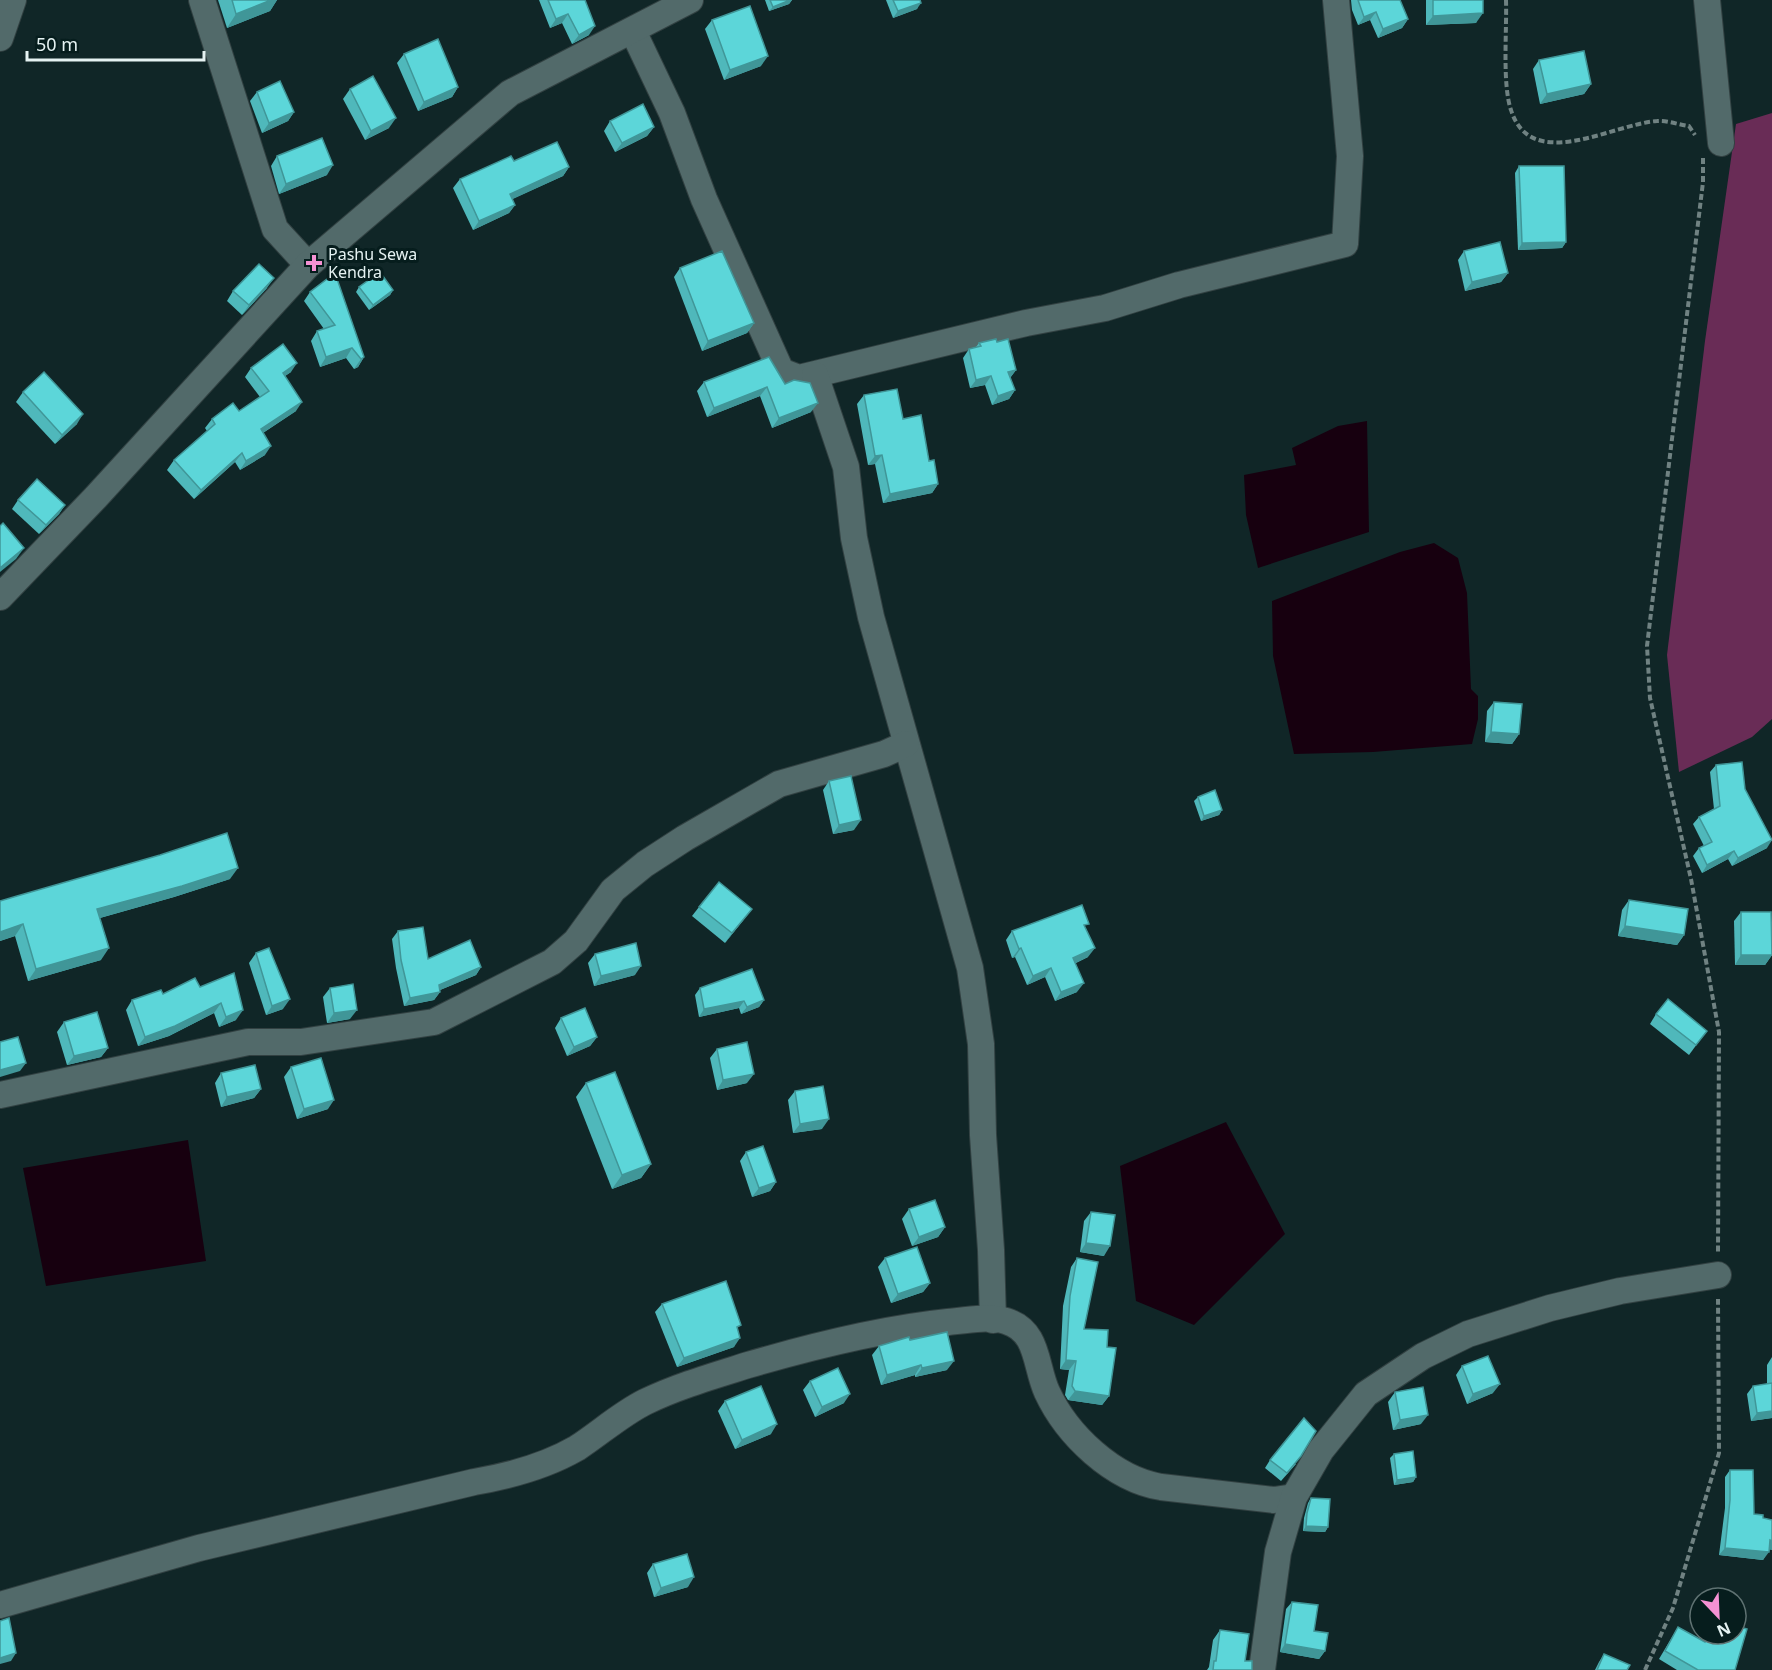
<svg xmlns="http://www.w3.org/2000/svg" width="1772" height="1670" viewBox="0 0 1772 1670" font-family="'Noto Sans',sans-serif">
	<style>
		.green { fill: #692c56 }
		.water { fill: #17000f }
		.lines { fill: none; stroke-linecap: round; stroke-linejoin: round }
		.street-casing { stroke: #324142; stroke-width: 28 }
		.path { stroke: #708282; stroke-width: 4; stroke-dasharray: 6 3; stroke-linecap: butt }
		.street { stroke: #526a6a; stroke-width: 26 }
		.wall { fill: #4fb8bb }
		.shaded-wall { fill: #409698 }
		.building { fill: #5cd6d9; stroke: #409698; stroke-width: 1.5 }
		.poi-dot { fill: #f591d3; stroke: #061d1d; stroke-width: 2 }
		.labels { text-anchor: middle; stroke-width: 6; stroke-linejoin: round; paint-order: stroke }
		.poi-label { font-size: 16px; fill: #e5f2f2; stroke: #061d1d; text-anchor: start }
	</style>
	<rect width="100%" height="100%" fill="#102627"/>
	<polygon class="green" points="1772,113 1772,719 1752,737 1679,772 1667,655 1705,341 1736,124"/>
	<g class="water">
		<polygon points="1367,421 1369,532 1258,568 1246,515 1244,475 1296,465 1292,448 1338,426"/>
		<polygon points="1434,543 1458,558 1467,593 1471,689 1478,696 1478,719 1472,744 1373,752 1294,754 1273,656 1272,601 1400,552"/>
		<polygon points="1226,1122 1285,1234 1194,1325 1136,1301 1120,1166"/>
		<polygon points="188,1140 206,1261 46,1286 23,1168"/>
	</g>
	<g class="lines">
		<g class="street-casing">
			<g id="street">
				<polyline points="202,0 275,229 308,265"/>
				<polyline points="1707,0 1721,143"/>
				<polyline points="633,31 672,113 704,199 781,371 799,378 1026,323 1105,308 1179,285 1345,244 1350,156 1336,0"/>
				<polyline points="0,38 13,0"/>
				<polyline points="815,375 846,467 854,538 871,617 970,968 981,1044 983,1135 991,1250 993,1320"/>
				<polyline points="0,597 96,497 308,265 510,93 690,0"/>
				<polyline points="0,1095 248,1042 301,1042 434,1022 552,962 576,941 613,890 645,864 685,838 779,784 884,754 906,744"/>
				<path d="M 0,1605 L 199,1548 L 474,1482 C 509,1476 546,1466 577,1448 C 600,1433 621,1414 645,1402 C 678,1386 713,1376 748,1365 C 813,1346 880,1329 948,1322 C 966,1320 989,1316 1006,1321 C 1039,1331 1035,1366 1047,1392 C 1067,1435 1113,1479 1161,1487 L 1274,1500 L 1294,1497"/>
				<polyline points="1262,1670 1278,1552 1294,1497 1321,1450 1366,1394 1423,1356 1468,1334 1550,1308 1620,1291 1718,1275"/>
			</g>
		</g>
		<g class="path">
			<path d="M 1506,0 C 1507,29 1502,84 1511,110 C 1531,174 1613,124 1657,121 C 1667,120 1679,125 1689,126 L 1695,135"/>
			<polyline points="1703,158 1703,182 1647,646 1650,698 1691,879 1719,1032 1718,1253"/>
			<polyline points="1645,1670 1673,1608 1719,1453 1718,1299"/>
		</g>
		<use href="#street" class="street"/>
	</g>
	<g class="wall">
		<polygon points="218,0 277,0 270,11 227,28"/>
		<polygon points="539,0 585,0 589,35 572,44 562,23 550,28"/>
		<polygon points="765,0 792,0 789,4 769,11"/>
		<polygon points="886,0 920,0 917,9 893,18"/>
		<polygon points="1351,0 1400,0 1408,19 1402,28 1378,38 1370,20 1358,25 1352,10"/>
		<polygon points="1426,0 1483,0 1476,23 1426,25"/>
		<polygon points="712,20 761,66 724,80 705,29"/>
		<polygon points="404,54 458,87 452,97 418,111 397,63"/>
		<polygon points="1539,60 1591,84 1584,94 1540,104 1533,69"/>
		<polygon points="350,89 389,128 365,140 343,99"/>
		<polygon points="257,92 294,112 288,121 262,133 250,101"/>
		<polygon points="610,121 654,127 647,136 615,152 604,131"/>
		<polygon points="277,156 327,175 279,194 271,166"/>
		<polygon points="514,161 569,167 563,176 512,199 515,205 509,213 473,230 453,188 460,179"/>
		<polygon points="1519,166 1566,242 1562,248 1518,250 1515,173"/>
		<polygon points="1464,251 1508,273 1501,282 1465,291 1458,260"/>
		<polygon points="680,268 754,323 747,333 702,351 674,277"/>
		<polygon points="359,287 393,290 390,295 369,310 356,292"/>
		<polygon points="267,288 242,315 227,301 233,291"/>
		<polygon points="310,292 364,357 358,367 354,369 346,358 320,367 311,341 317,331 324,329 304,301"/>
		<polygon points="997,342 1016,370 1010,378 1015,390 1009,399 992,405 985,385 970,388 963,358 969,349 976,347 979,343"/>
		<polygon points="251,368 291,372 285,376 296,411 263,433 265,455 240,470 235,462 194,499 167,470 174,460 207,431 205,428 212,419 239,411 260,397 245,377"/>
		<polygon points="704,382 785,384 811,412 772,428 760,396 707,417 697,391"/>
		<polygon points="23,392 77,424 55,444 16,402"/>
		<polygon points="864,395 903,419 929,461 938,484 932,493 883,503 875,464 868,465 857,404"/>
		<polygon points="18,500 65,505 59,514 39,534 12,509"/>
		<polygon points="1494,702 1519,734 1512,744 1485,742 1487,711"/>
		<polygon points="1716,765 1745,789 1767,848 1732,866 1728,859 1702,873 1693,856 1699,848 1704,846 1693,824 1699,817 1714,809 1710,772"/>
		<polygon points="829,781 854,830 833,834 823,790"/>
		<polygon points="1198,797 1222,810 1219,815 1201,821 1194,801"/>
		<polygon points="230,879 174,897 100,918 101,960 28,981 15,936 0,941 0,901"/>
		<polygon points="1629,900 1684,935 1677,945 1618,936 1622,910"/>
		<polygon points="699,907 745,918 725,943 692,916"/>
		<polygon points="1741,912 1772,955 1765,965 1735,965 1734,921"/>
		<polygon points="1086,928 1088,957 1076,963 1077,992 1055,1001 1045,977 1027,985 1015,957 1012,958 1006,940 1012,931"/>
		<polygon points="398,931 428,959 481,967 476,975 440,990 440,992 434,1000 404,1006 396,968 392,939"/>
		<polygon points="256,953 283,1009 266,1015 249,963"/>
		<polygon points="595,954 635,975 594,986 588,963"/>
		<polygon points="234,973 236,1020 219,1027 214,1013 169,1036 138,1046 126,1010 132,1000 200,987"/>
		<polygon points="330,988 350,1019 327,1023 323,997"/>
		<polygon points="700,988 764,1000 759,1007 741,1014 739,1008 699,1017 695,995"/>
		<polygon points="1656,1014 1700,1040 1689,1055 1650,1024"/>
		<polygon points="561,1018 597,1037 590,1046 567,1056 555,1028"/>
		<polygon points="64,1022 108,1048 101,1057 67,1065 57,1032"/>
		<polygon points="717,1049 747,1083 717,1090 710,1058"/>
		<polygon points="291,1067 328,1109 297,1119 284,1077"/>
		<polygon points="221,1073 261,1089 254,1098 221,1107 215,1083"/>
		<polygon points="586,1083 651,1164 641,1178 612,1189 576,1097"/>
		<polygon points="795,1091 822,1129 793,1133 788,1100"/>
		<polygon points="746,1152 776,1182 770,1191 752,1197 740,1161"/>
		<polygon points="909,1209 945,1227 938,1237 912,1246 902,1219"/>
		<polygon points="1091,1212 1104,1256 1080,1252 1084,1221"/>
		<polygon points="885,1258 930,1283 923,1292 891,1303 878,1267"/>
		<polygon points="1077,1258 1084,1329 1107,1347 1109,1396 1102,1405 1068,1400 1065,1395 1069,1370 1060,1369 1063,1306 1071,1267"/>
		<polygon points="662,1304 738,1331 734,1347 677,1367 655,1312"/>
		<polygon points="910,1340 947,1370 915,1377 915,1375 881,1385 872,1355 879,1346"/>
		<polygon points="1772,1357 1772,1418 1751,1421 1747,1394 1753,1386 1767,1384 1767,1365"/>
		<polygon points="1462,1366 1493,1393 1467,1404 1456,1375"/>
		<polygon points="810,1381 844,1403 815,1417 803,1390"/>
		<polygon points="1395,1392 1421,1424 1393,1430 1388,1402"/>
		<polygon points="725,1401 771,1434 735,1449 718,1411"/>
		<polygon points="1394,1454 1416,1477 1413,1482 1394,1485 1390,1458"/>
		<polygon points="1270,1460 1296,1464 1281,1481 1265,1468"/>
		<polygon points="1730,1470 1754,1514 1763,1518 1772,1520 1772,1550 1769,1549 1763,1560 1719,1555 1725,1508 1725,1477"/>
		<polygon points="1311,1498 1328,1527 1325,1532 1303,1531 1304,1518 1308,1503"/>
		<polygon points="653,1564 688,1587 654,1597 647,1573"/>
		<polygon points="1292,1602 1314,1631 1325,1651 1319,1659 1280,1652 1286,1609"/>
		<polygon points="1678,1627 1702,1640 1703,1634 1736,1634 1735,1670 1677,1670 1659,1659"/>
		<polygon points="1220,1630 1245,1661 1252,1670 1207,1670 1209,1667 1213,1640"/>
		<polygon points="1604,1654 1627,1670 1595,1670 1599,1662"/>
	</g>
	<g class="shaded-wall">
		<polygon points="271,0 277,0 270,11 227,28 236,14"/>
		<polygon points="790,0 792,0 789,4 769,11 773,7"/>
		<polygon points="921,3 917,9 893,18 898,11"/>
		<polygon points="1376,12 1370,20 1358,25 1364,17"/>
		<polygon points="1483,13 1476,23 1426,25 1433,16"/>
		<polygon points="568,14 562,23 550,28 556,19"/>
		<polygon points="1408,19 1402,28 1378,38 1383,29"/>
		<polygon points="595,26 589,35 572,44 579,35"/>
		<polygon points="768,56 761,66 724,80 730,70"/>
		<polygon points="1591,84 1584,94 1540,104 1547,94"/>
		<polygon points="458,87 452,97 418,111 424,102"/>
		<polygon points="294,112 288,121 262,133 269,123"/>
		<polygon points="396,118 389,128 365,140 371,131"/>
		<polygon points="654,127 647,136 615,152 622,143"/>
		<polygon points="333,165 327,175 279,194 286,184"/>
		<polygon points="569,167 563,176 504,203 510,194"/>
		<polygon points="515,205 509,213 473,230 479,221"/>
		<polygon points="1566,242 1562,248 1518,250 1522,243"/>
		<polygon points="1508,273 1501,282 1465,291 1472,282"/>
		<polygon points="274,278 267,288 242,315 249,305"/>
		<polygon points="393,290 390,295 369,310 373,305"/>
		<polygon points="754,323 747,333 702,351 708,341"/>
		<polygon points="352,348 346,358 320,367 326,357"/>
		<polygon points="364,357 358,367 354,369 361,359"/>
		<polygon points="297,363 291,372 276,382 283,373"/>
		<polygon points="1016,370 1010,378 1008,372"/>
		<polygon points="991,376 985,385 970,388 976,380"/>
		<polygon points="767,387 760,396 707,417 714,408"/>
		<polygon points="1015,390 1009,399 992,405 998,396"/>
		<polygon points="302,402 296,411 255,438 261,429"/>
		<polygon points="818,403 811,412 772,428 779,418"/>
		<polygon points="83,414 77,424 55,444 62,435"/>
		<polygon points="271,446 265,455 240,470 246,461"/>
		<polygon points="242,453 235,462 194,499 201,490"/>
		<polygon points="882,455 875,464 868,465 875,456"/>
		<polygon points="938,484 932,493 883,503 890,494"/>
		<polygon points="65,505 59,514 39,534 46,525"/>
		<polygon points="24,548 16,559 0,572 0,568"/>
		<polygon points="1491,732 1519,734 1512,744 1485,742"/>
		<polygon points="1222,810 1219,815 1201,821 1204,816"/>
		<polygon points="861,820 854,830 833,834 839,825"/>
		<polygon points="1772,840 1767,848 1732,866 1738,858"/>
		<polygon points="1734,851 1728,859 1702,873 1707,865"/>
		<polygon points="238,868 230,879 174,897 89,921 97,909"/>
		<polygon points="752,909 745,918 725,943 732,933"/>
		<polygon points="23,924 15,936 0,941 0,932"/>
		<polygon points="1625,926 1684,935 1677,945 1618,936"/>
		<polygon points="109,948 101,960 28,981 36,969"/>
		<polygon points="1021,948 1015,957 1012,958 1019,949"/>
		<polygon points="1095,948 1088,957 1067,967 1073,958"/>
		<polygon points="1741,955 1772,955 1765,965 1735,965"/>
		<polygon points="641,966 635,975 594,986 601,976"/>
		<polygon points="481,967 476,975 433,993 439,985"/>
		<polygon points="1051,968 1045,977 1027,985 1033,976"/>
		<polygon points="1084,983 1077,992 1055,1001 1061,992"/>
		<polygon points="440,992 434,1000 404,1006 410,998"/>
		<polygon points="290,999 283,1009 266,1015 272,1006"/>
		<polygon points="764,1000 759,1007 741,1014 747,1007"/>
		<polygon points="744,1001 739,1008 699,1017 704,1009"/>
		<polygon points="221,1003 214,1013 169,1036 138,1046 145,1037"/>
		<polygon points="243,1010 236,1020 219,1027 226,1017"/>
		<polygon points="357,1010 350,1019 327,1023 334,1013"/>
		<polygon points="597,1037 590,1046 567,1056 574,1047"/>
		<polygon points="108,1048 101,1057 67,1065 74,1056"/>
		<polygon points="26,1063 20,1071 0,1077 0,1070"/>
		<polygon points="754,1074 747,1083 717,1090 723,1080"/>
		<polygon points="261,1089 254,1098 221,1107 227,1097"/>
		<polygon points="334,1100 328,1109 297,1119 304,1109"/>
		<polygon points="829,1119 822,1129 793,1133 800,1124"/>
		<polygon points="651,1164 641,1178 612,1189 622,1175"/>
		<polygon points="776,1182 770,1191 752,1197 759,1188"/>
		<polygon points="945,1227 938,1237 912,1246 919,1237"/>
		<polygon points="1086,1243 1110,1246 1104,1256 1080,1252"/>
		<polygon points="930,1283 923,1292 891,1303 898,1294"/>
		<polygon points="740,1338 734,1347 677,1367 684,1358"/>
		<polygon points="1066,1360 1076,1361 1069,1370 1060,1369"/>
		<polygon points="954,1361 947,1370 915,1377 922,1368"/>
		<polygon points="921,1365 915,1375 881,1385 887,1375"/>
		<polygon points="1500,1384 1493,1393 1467,1404 1473,1394"/>
		<polygon points="1075,1391 1109,1396 1102,1405 1068,1400"/>
		<polygon points="850,1394 844,1403 815,1417 822,1407"/>
		<polygon points="1772,1411 1772,1418 1751,1421 1757,1413"/>
		<polygon points="1428,1415 1421,1424 1393,1430 1400,1420"/>
		<polygon points="777,1424 771,1434 735,1449 742,1440"/>
		<polygon points="1416,1477 1413,1482 1394,1485 1397,1480"/>
		<polygon points="1306,1526 1328,1527 1325,1532 1303,1531"/>
		<polygon points="1770,1540 1772,1541 1772,1550 1765,1548"/>
		<polygon points="1725,1548 1769,1552 1763,1560 1719,1555"/>
		<polygon points="694,1577 688,1587 654,1597 661,1588"/>
		<polygon points="1285,1644 1325,1651 1319,1659 1280,1652"/>
		<polygon points="16,1653 11,1661 0,1664 0,1658"/>
	</g>
	<g class="building">
		<polygon points="232,0 271,0 236,14"/>
		<polygon points="548,0 585,0 595,26 579,35 568,14 556,19"/>
		<polygon points="770,0 790,0 773,7"/>
		<polygon points="893,0 920,0 921,3 898,11"/>
		<polygon points="1358,0 1400,0 1408,19 1383,29 1376,12 1364,17"/>
		<polygon points="1433,0 1483,0 1483,13 1433,16"/>
		<polygon points="750,6 768,56 730,70 712,20"/>
		<polygon points="438,39 458,87 424,102 404,54"/>
		<polygon points="1584,51 1591,84 1547,94 1539,60"/>
		<polygon points="373,76 396,118 371,131 350,89"/>
		<polygon points="280,81 294,112 269,123 257,92"/>
		<polygon points="643,104 654,127 622,143 610,121"/>
		<polygon points="322,138 333,165 286,184 277,156"/>
		<polygon points="557,142 569,167 510,194 515,205 479,221 460,179 511,156 514,161"/>
		<polygon points="1519,166 1564,166 1566,242 1522,243"/>
		<polygon points="1500,242 1508,273 1472,282 1464,251"/>
		<polygon points="722,251 754,323 708,341 680,268"/>
		<polygon points="259,264 274,278 249,305 233,291"/>
		<polygon points="380,272 393,290 373,305 359,287"/>
		<polygon points="335,273 364,357 361,359 352,348 326,357 317,331 335,325 310,292"/>
		<polygon points="996,339 997,342 1008,339 1016,370 1008,372 1015,390 998,396 991,376 976,380 969,349 981,346 979,343"/>
		<polygon points="283,344 297,363 283,373 302,402 261,429 271,446 246,461 242,453 201,490 174,460 215,424 212,419 233,403 239,411 269,391 251,368"/>
		<polygon points="769,357 785,384 794,380 810,383 818,403 779,418 767,387 714,408 704,382"/>
		<polygon points="44,372 83,414 62,435 23,392"/>
		<polygon points="897,389 903,419 921,415 929,461 934,460 938,484 890,494 882,455 875,456 864,395"/>
		<polygon points="37,479 65,505 46,525 18,500"/>
		<polygon points="3,523 24,548 0,568 0,526"/>
		<polygon points="1494,702 1522,704 1519,734 1491,732"/>
		<polygon points="1742,762 1745,789 1772,840 1738,858 1734,851 1707,865 1699,848 1712,842 1699,817 1720,806 1716,765"/>
		<polygon points="851,776 861,820 839,825 829,781"/>
		<polygon points="1215,790 1222,810 1204,816 1198,797"/>
		<polygon points="227,833 238,868 182,886 97,909 109,948 36,969 23,924 0,932 0,901 17,896 160,855"/>
		<polygon points="719,882 752,909 732,933 699,907"/>
		<polygon points="1629,900 1688,909 1684,935 1625,926"/>
		<polygon points="1082,905 1089,924 1084,925 1095,948 1073,958 1084,983 1061,992 1051,968 1033,976 1021,948 1019,949 1012,931"/>
		<polygon points="1741,912 1771,912 1772,955 1741,955"/>
		<polygon points="423,927 428,959 470,940 481,967 439,985 440,992 410,998 401,960 398,931"/>
		<polygon points="636,943 641,966 601,976 595,954"/>
		<polygon points="269,948 290,999 272,1006 256,953"/>
		<polygon points="752,969 764,1000 747,1007 744,1001 704,1009 700,988"/>
		<polygon points="234,973 243,1010 226,1017 221,1003 175,1026 145,1037 132,1000 161,990 163,994 195,978 200,987"/>
		<polygon points="353,984 357,1010 334,1013 330,988"/>
		<polygon points="1668,999 1707,1031 1696,1045 1656,1014"/>
		<polygon points="585,1008 597,1037 574,1047 561,1018"/>
		<polygon points="97,1012 108,1048 74,1056 64,1022"/>
		<polygon points="18,1037 26,1063 0,1070 0,1042"/>
		<polygon points="747,1042 754,1074 723,1080 717,1049"/>
		<polygon points="321,1058 334,1100 304,1109 291,1067"/>
		<polygon points="255,1065 261,1089 227,1097 221,1073"/>
		<polygon points="615,1072 651,1164 622,1175 586,1083"/>
		<polygon points="823,1086 829,1119 800,1124 795,1091"/>
		<polygon points="763,1146 776,1182 759,1188 746,1152"/>
		<polygon points="935,1200 945,1227 919,1237 909,1209"/>
		<polygon points="1091,1212 1115,1215 1110,1246 1086,1243"/>
		<polygon points="917,1247 930,1283 898,1294 885,1258"/>
		<polygon points="1077,1258 1098,1262 1084,1329 1108,1330 1107,1347 1116,1348 1109,1396 1075,1391 1072,1386 1076,1361 1066,1360 1070,1296"/>
		<polygon points="726,1281 741,1325 737,1327 740,1338 684,1358 662,1304"/>
		<polygon points="947,1332 954,1361 922,1368 921,1365 887,1375 879,1346 909,1337 910,1340"/>
		<polygon points="1488,1356 1500,1384 1473,1394 1462,1366"/>
		<polygon points="838,1368 850,1394 822,1407 810,1381"/>
		<polygon points="1772,1383 1772,1411 1757,1413 1753,1386"/>
		<polygon points="761,1386 777,1424 742,1440 725,1401"/>
		<polygon points="1423,1387 1428,1415 1400,1420 1395,1392"/>
		<polygon points="1304,1418 1316,1431 1301,1456 1287,1473 1270,1460"/>
		<polygon points="1413,1451 1416,1477 1397,1480 1394,1454"/>
		<polygon points="1730,1470 1753,1470 1754,1514 1763,1515 1763,1518 1772,1520 1772,1541 1770,1540 1769,1552 1725,1548 1730,1500"/>
		<polygon points="1311,1498 1330,1499 1328,1527 1306,1526 1307,1513"/>
		<polygon points="687,1554 694,1577 661,1588 653,1564"/>
		<polygon points="1292,1602 1318,1605 1314,1631 1328,1633 1325,1651 1285,1644"/>
		<polygon points="9,1618 16,1653 0,1658 0,1621"/>
		<polygon points="1736,1626 1747,1629 1735,1670 1698,1670 1665,1651 1678,1627 1705,1642 1707,1634 1736,1634"/>
		<polygon points="1220,1630 1249,1634 1245,1661 1252,1661 1252,1670 1213,1670 1214,1661 1216,1661"/>
		<polygon points="1604,1654 1630,1665 1627,1670 1597,1670"/>
	</g>
	<path class="poi-dot" d="M311 254h6v6h6v6h-6v6h-6v-6h-6v-6h6z"/>
	<g class="labels">
		<g class="poi-label">
			<text x="328" y="260">Pashu Sewa<tspan x="328" dy="18">Kendra</tspan></text>
		</g>
	</g>
	<g transform="translate(1718 1616) rotate(157)"><circle r="28" fill="#061d1d" stroke="#5f7272" stroke-width="1.5"/>
	<path d="M0-4.5L10 22L0 15L-10 22Z" fill="#f591d3"/>
	<text y="-9" font-size="16" font-weight="bold" text-anchor="middle" fill="#e5f2f2">N</text>
	</g>
	<path d="M27 51v9h177v-9" fill="none" stroke="#e5f2f2" stroke-width="3"/>
	<text x="36" y="51" font-size="18" fill="#e5f2f2" stroke="#061d1d" stroke-width="4.5" paint-order="stroke">50 m</text>
</svg>
